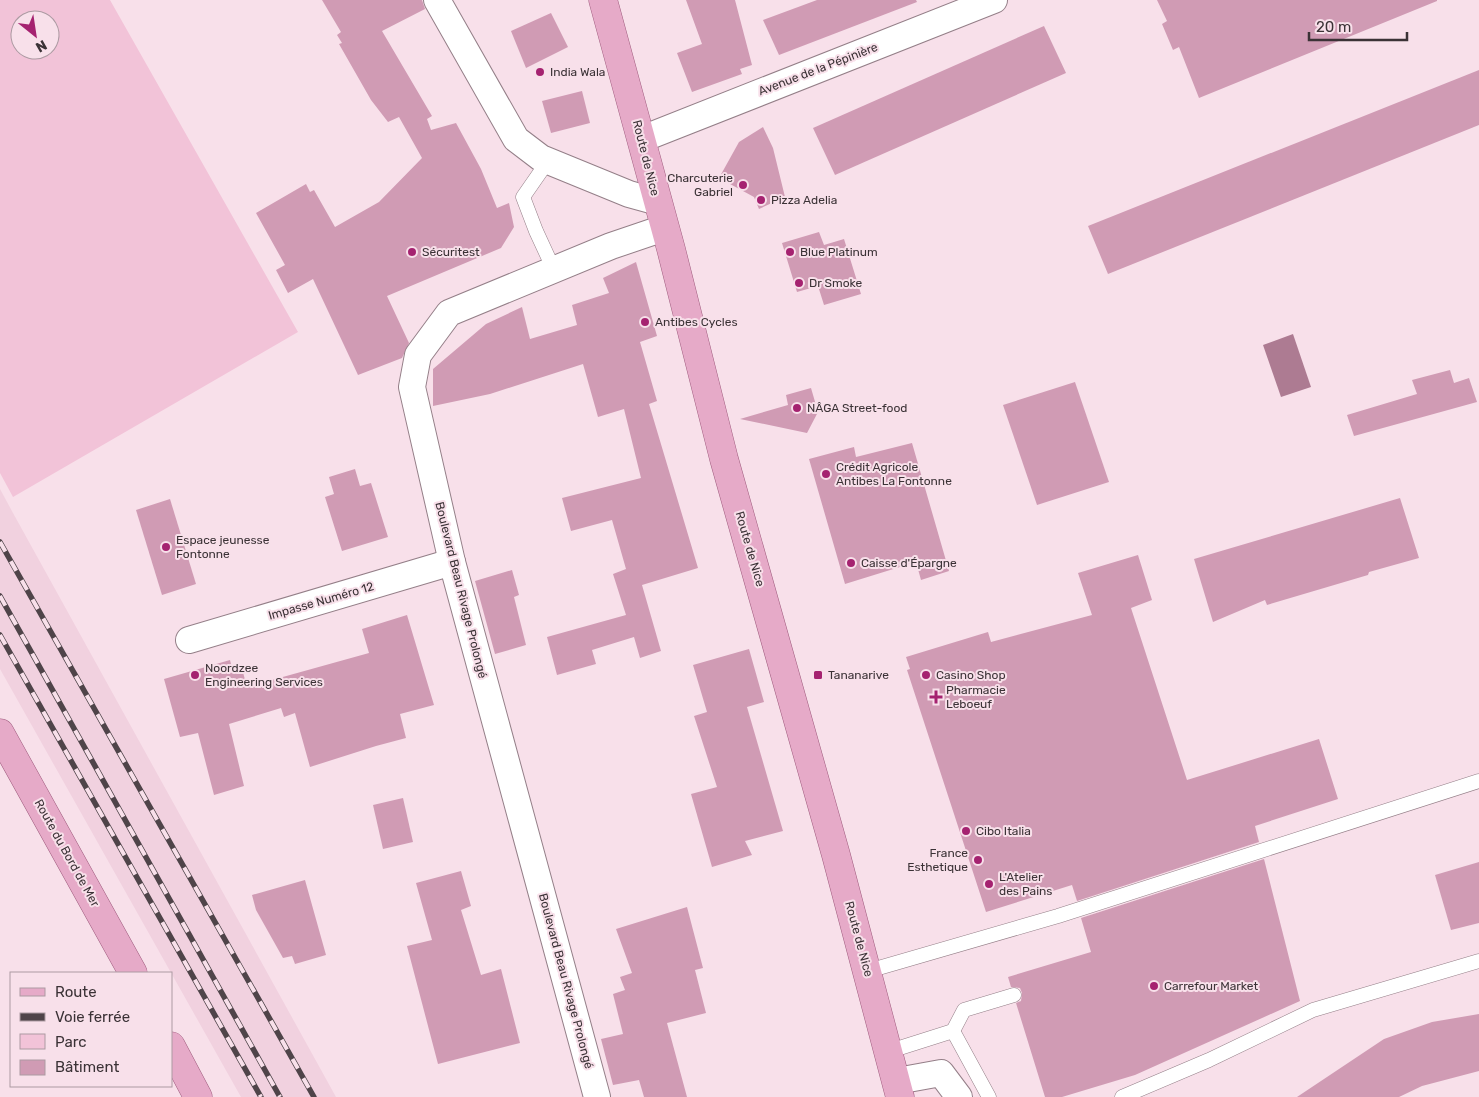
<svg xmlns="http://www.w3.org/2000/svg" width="1479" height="1097" viewBox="0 0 1479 1097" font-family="Rubik,sans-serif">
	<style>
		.built { fill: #f1d1df }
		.green { fill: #f2c3d8; fill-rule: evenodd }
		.water { fill: #ad7b92 }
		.building { fill: #d09bb4 }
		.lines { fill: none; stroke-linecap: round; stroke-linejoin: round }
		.lane-casing { stroke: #947f88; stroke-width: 15 }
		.street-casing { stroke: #947f88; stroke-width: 28 }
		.primary-casing { stroke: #9f5c7e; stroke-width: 29 }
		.lane { stroke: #fff; stroke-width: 14 }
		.street { stroke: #fff; stroke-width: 26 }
		.primary { stroke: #e6aac8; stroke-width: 28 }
		.rail-casing { stroke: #4f4449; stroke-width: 5.5 }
		.rail { stroke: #f8e0ea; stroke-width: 4; stroke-dasharray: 11; stroke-linecap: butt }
		.poi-dot { fill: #a52270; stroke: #f8e0ea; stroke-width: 2 }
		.labels { text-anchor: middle; stroke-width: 4; stroke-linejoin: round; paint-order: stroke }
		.street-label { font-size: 12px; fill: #3b3236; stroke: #f8e0ea }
		.poi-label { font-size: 12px; fill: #3b3236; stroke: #f8e0ea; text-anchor: start }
	</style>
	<rect width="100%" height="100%" fill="#f8e0ea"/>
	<polygon class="built" points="0,489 13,513 336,1097 241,1097 0,669"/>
	<path class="green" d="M 0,0 L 110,0 L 298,332 L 13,497 L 0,473 ZM 20,20 L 50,20 L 50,50 L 20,50 Z"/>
	<polygon class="water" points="1293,334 1311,387 1281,397 1263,345"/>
	<g class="building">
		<polygon points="322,0 422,0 425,9 382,31 432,116 427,119 431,130 456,123 481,169 497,208 509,203 514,227 501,248 387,296 409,343 402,358 358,375 313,279 288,293 276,270 285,265 256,213 306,184 310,192 314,190 335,227 379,202 422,158 399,117 388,122 371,100 339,44 342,43 337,35 341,32"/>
		<polygon points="686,0 735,0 752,65 740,69 742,74 692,92 677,53 702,44"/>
		<polygon points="817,0 916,0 917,2 779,55 763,20"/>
		<polygon points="1157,0 1437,0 1437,1 1199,98 1179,47 1173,50 1162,24 1167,21"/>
		<polygon points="551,13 568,47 526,68 511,31"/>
		<polygon points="1044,26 1066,73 835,175 813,128"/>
		<polygon points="1479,70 1479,125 1108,274 1088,226"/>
		<polygon points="582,91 590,123 551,133 542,101"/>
		<polygon points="763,127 773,148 785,197 759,209 754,197 719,178 739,142"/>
		<polygon points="819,232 824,245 844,239 861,294 824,305 818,286 797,292 782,243"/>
		<polygon points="636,262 657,336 640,342 657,401 649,404 698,568 642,585 661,651 640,658 634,637 592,650 596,664 557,675 547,637 626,615 613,574 626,569 612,520 571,531 562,498 641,478 624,409 598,417 583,364 490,394 433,406 433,369 486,324 522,307 530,339 577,325 572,305 609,293 603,278"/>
		<polygon points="1450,370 1454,383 1469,378 1477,402 1354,436 1347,415 1417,394 1412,380"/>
		<polygon points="1075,382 1109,482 1037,505 1003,405"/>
		<polygon points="811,388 818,412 807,433 740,419 788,405 786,395"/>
		<polygon points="912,443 949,571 921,580 916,562 845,584 809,459 854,447 856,457"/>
		<polygon points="355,469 360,486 371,483 388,537 342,551 325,497 334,494 329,477"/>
		<polygon points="1400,498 1419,558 1369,572 1368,575 1267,605 1265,600 1213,622 1194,559"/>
		<polygon points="170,499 196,584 162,595 136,510"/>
		<polygon points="1138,555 1152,600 1131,608 1187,780 1319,739 1338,799 1255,826 1259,842 1077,901 1072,885 986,912 907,670 910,669 906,657 988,632 991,642 1092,615 1078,573"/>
		<polygon points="512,570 519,595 514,597 526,645 495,654 475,581"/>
		<polygon points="407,615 434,705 400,714 406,738 376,746 310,767 295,713 284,717 281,708 229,724 244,786 214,795 198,733 180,737 164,679 230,660 232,668 241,665 247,687 369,653 362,629"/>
		<polygon points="749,649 764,702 747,707 783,831 745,841 752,855 712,867 691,794 717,787 694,716 707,712 693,665"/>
		<polygon points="403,798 413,842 383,849 373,805"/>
		<polygon points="1264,859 1300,1001 1135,1075 1062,1097 1045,1097 1016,1003 1021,1001 1022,993 1020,988 1011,987 1008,977 1091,952 1081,918"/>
		<polygon points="1479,862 1479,923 1451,930 1435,875"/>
		<polygon points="461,871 471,906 461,910 481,975 501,969 520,1043 438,1064 407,946 432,940 416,883"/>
		<polygon points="305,880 326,955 295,964 292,956 283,958 256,910 252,895"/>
		<polygon points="687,907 703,968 695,970 706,1013 667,1023 687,1097 644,1097 639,1080 613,1085 601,1039 623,1034 613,994 625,990 620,977 632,973 616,929"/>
		<polygon points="1479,1014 1479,1071 1422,1086 1399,1097 1297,1097 1384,1039 1432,1022"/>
	</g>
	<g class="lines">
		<g class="lane-casing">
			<g id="lane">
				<polyline points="548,161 523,197 536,231 554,270"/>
				<polyline points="868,971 1058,916 1479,781"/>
				<polyline points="953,1031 964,1010 1014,995"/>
				<polyline points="890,1051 953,1031 989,1097"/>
				<polyline points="1122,1097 1209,1060 1313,1010 1479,961"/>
			</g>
		</g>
		<g class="street-casing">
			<g id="street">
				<polyline points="437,0 516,139 541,158 629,194 658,202"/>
				<polyline points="642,139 994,0"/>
				<polyline points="189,640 452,562"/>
				<polyline points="897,1081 941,1073 959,1097"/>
				<polyline points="597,1097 452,562 412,387 418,355 449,313 611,246 664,228"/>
			</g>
		</g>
		<g class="primary-casing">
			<g id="primary">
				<polyline points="603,0 671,249 724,459 836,855 900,1097"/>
				<polyline points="0,733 133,973"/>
				<polyline points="171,1046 198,1097"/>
			</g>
		</g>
		<use href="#lane" class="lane"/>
		<use href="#street" class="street"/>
		<use href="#primary" class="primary"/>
		<g class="rail-casing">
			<g id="rail">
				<polyline points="0,542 314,1097"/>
				<polyline points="0,596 280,1097"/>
				<polyline points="0,635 261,1097"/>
			</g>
		</g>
		<use href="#rail" class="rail"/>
	</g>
	<g class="poi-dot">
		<circle cx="540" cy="72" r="5"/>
		<circle cx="743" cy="185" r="5"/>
		<circle cx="761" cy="200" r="5"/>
		<circle cx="412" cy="252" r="5"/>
		<circle cx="790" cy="252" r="5"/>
		<circle cx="799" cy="283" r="5"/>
		<circle cx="645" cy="322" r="5"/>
		<circle cx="797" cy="408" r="5"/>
		<circle cx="826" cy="474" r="5"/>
		<circle cx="166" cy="547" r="5"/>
		<circle cx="851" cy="563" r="5"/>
		<circle cx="195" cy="675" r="5"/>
		<rect x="813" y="670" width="10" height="10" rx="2.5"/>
		<circle cx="926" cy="675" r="5"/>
		<path d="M933.5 689.5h5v5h5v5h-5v5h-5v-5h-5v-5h5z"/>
		<circle cx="966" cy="831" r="5"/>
		<circle cx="978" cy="860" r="5"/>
		<circle cx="989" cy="884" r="5"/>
		<circle cx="1154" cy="986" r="5"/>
	</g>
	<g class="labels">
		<g class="street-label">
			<text transform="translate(818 69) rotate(-21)" y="4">Avenue de la Pépinière</text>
			<text transform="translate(646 158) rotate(76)" y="4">Route de Nice</text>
			<text transform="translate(750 549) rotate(74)" y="4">Route de Nice</text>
			<text transform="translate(461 590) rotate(76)" y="4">Boulevard Beau Rivage Prolongé</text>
			<text transform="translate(321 601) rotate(-16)" y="4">Impasse Numéro 12</text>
			<text transform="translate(67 853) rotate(61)" y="4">Route du Bord de Mer</text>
			<text transform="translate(859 939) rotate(75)" y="4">Route de Nice</text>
			<text transform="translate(566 981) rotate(75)" y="4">Boulevard Beau Rivage Prolongé</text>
		</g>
		<g class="poi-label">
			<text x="550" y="76">India Wala</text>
			<text x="733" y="182" text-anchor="end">Charcuterie<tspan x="733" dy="14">Gabriel</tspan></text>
			<text x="771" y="204">Pizza Adelia</text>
			<text x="422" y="256">Sécuritest</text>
			<text x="800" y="256">Blue Platinum</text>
			<text x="809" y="287">Dr Smoke</text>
			<text x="655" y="326">Antibes Cycles</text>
			<text x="807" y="412">NÂGA Street-food</text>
			<text x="836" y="471">Crédit Agricole<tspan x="836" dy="14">Antibes La Fontonne</tspan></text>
			<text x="176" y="544">Espace jeunesse<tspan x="176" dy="14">Fontonne</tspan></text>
			<text x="861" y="567">Caisse d'Épargne</text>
			<text x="205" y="672">Noordzee<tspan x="205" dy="14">Engineering Services</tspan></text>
			<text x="828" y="679">Tananarive</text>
			<text x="936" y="679">Casino Shop</text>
			<text x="946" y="694">Pharmacie<tspan x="946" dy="14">Leboeuf</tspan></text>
			<text x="976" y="835">Cibo Italia</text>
			<text x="968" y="857" text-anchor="end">France<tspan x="968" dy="14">Esthetique</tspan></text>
			<text x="999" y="881">L'Atelier<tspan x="999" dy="14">des Pains</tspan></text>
			<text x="1164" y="990">Carrefour Market</text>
		</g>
	</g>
	<rect x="10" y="972" width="162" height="115" fill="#f8e0ea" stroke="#ac9aa2"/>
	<rect x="20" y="988" width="25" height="8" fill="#e6aac8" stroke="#ac9aa2"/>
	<text x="55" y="997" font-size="15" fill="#3b3236">Route</text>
	<rect x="20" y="1013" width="25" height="8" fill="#4f4449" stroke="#ac9aa2"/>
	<text x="55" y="1022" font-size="15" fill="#3b3236">Voie ferrée</text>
	<rect x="20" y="1034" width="25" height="15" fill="#f2c3d8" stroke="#ac9aa2"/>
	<text x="55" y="1047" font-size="15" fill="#3b3236">Parc</text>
	<rect x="20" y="1060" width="25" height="15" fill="#d09bb4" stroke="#ac9aa2"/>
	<text x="55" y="1072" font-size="15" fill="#3b3236">Bâtiment</text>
	<g transform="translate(35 35) rotate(150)"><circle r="24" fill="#f8e0ea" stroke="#ac9aa2"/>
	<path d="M0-4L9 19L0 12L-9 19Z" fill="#a52270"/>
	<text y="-8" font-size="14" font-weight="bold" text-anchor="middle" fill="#3b3236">N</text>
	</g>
	<path d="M1309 32v8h98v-8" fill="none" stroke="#3b3236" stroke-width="2.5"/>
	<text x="1316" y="32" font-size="15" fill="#3b3236" stroke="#f8e0ea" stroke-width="4" paint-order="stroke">20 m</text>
</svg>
